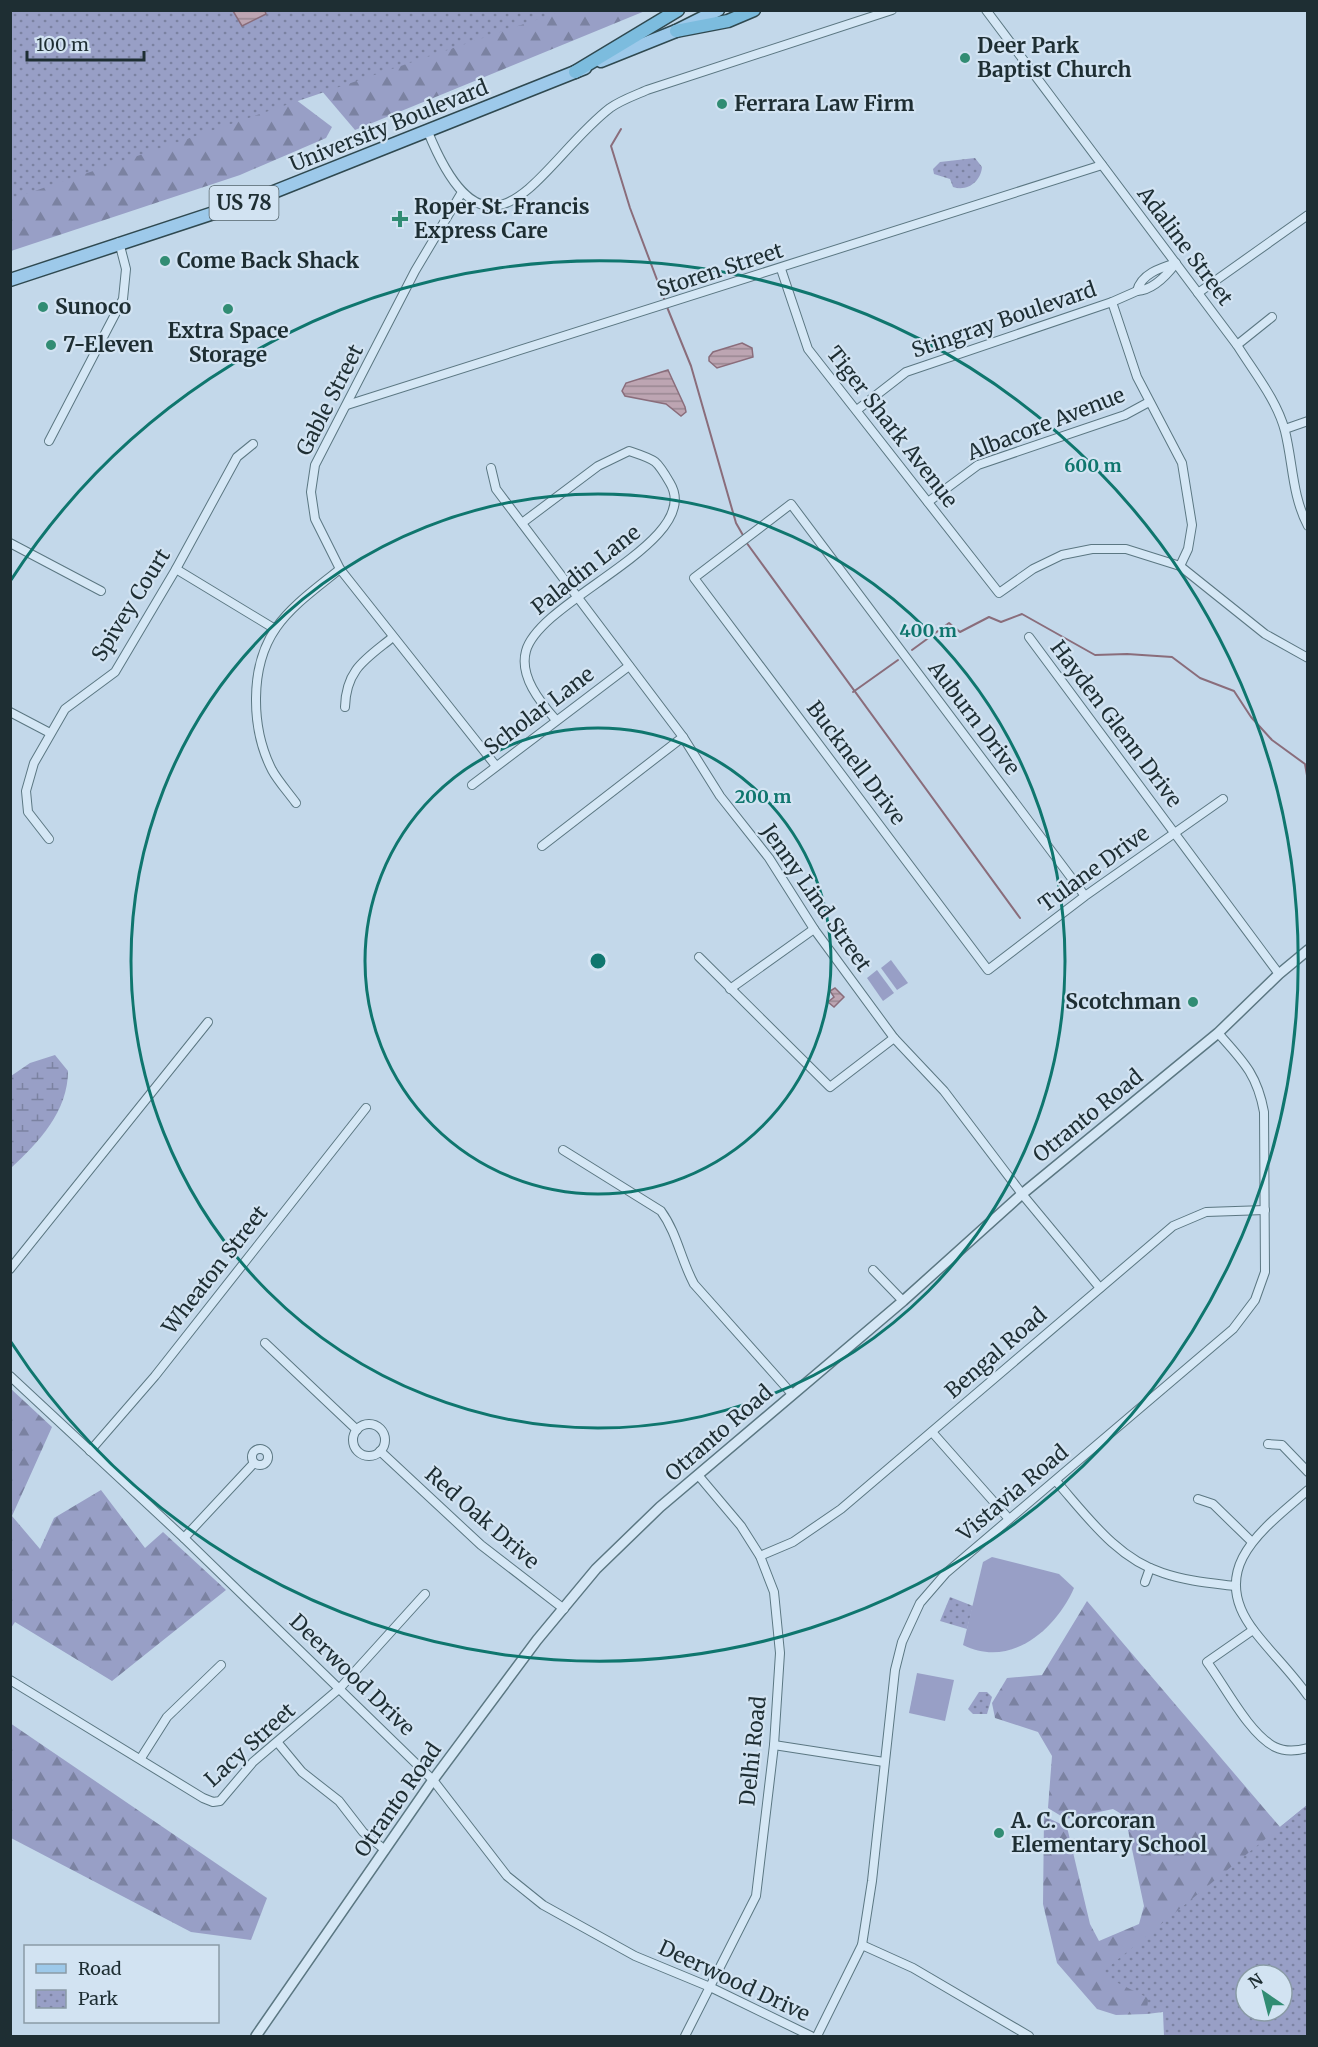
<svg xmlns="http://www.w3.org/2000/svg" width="1318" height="2047" viewBox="0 0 1318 2047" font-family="Merriweather,serif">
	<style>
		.forest { fill: url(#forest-firs) }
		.wetland { fill: url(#wetland-marsh) }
		.park { fill: url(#park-dots); fill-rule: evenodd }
		.garden { fill: #989fc6 }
		.water { fill: url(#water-rules); stroke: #8a6d7b; stroke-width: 1.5 }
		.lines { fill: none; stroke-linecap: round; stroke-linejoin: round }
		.stream { stroke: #8a6d7b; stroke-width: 2 }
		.minor-casing { stroke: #5b7782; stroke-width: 10 }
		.tertiary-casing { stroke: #5b7782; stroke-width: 12 }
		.primary-casing { stroke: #2f4950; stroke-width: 15 }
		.trunk-casing { stroke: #2f4950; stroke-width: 15 }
		.minor { stroke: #d5e7f5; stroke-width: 8 }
		.tertiary { stroke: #d5e7f5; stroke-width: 9 }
		.primary { stroke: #9dc9ea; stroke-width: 12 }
		.trunk { stroke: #7cbcde; stroke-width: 12 }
		.ring { fill: none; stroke: #0f766e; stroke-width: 3 }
		.poi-dot { fill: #318c73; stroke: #d2e3f2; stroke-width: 2 }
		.labels { text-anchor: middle; stroke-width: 4.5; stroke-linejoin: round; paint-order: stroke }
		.shield { fill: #d2e3f2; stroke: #54646c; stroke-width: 1.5 }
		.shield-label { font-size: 20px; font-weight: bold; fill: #1e2e33 }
		.poi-label { font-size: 21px; font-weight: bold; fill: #1e2e33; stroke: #d2e3f2; text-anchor: start }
		.street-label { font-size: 21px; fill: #1e2e33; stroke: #d2e3f2 }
		.centre { fill: #0f766e; stroke: #d2e3f2; stroke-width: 3 }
		.ring-label { font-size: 18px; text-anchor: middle; font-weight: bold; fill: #0f766e; stroke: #d2e3f2; stroke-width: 4.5; stroke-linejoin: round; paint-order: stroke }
	</style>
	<defs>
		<pattern id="forest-firs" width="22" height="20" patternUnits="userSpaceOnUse" patternTransform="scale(1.5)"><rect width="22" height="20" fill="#989fc6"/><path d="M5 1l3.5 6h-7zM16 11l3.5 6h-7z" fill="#7b82a1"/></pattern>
		<pattern id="wetland-marsh" width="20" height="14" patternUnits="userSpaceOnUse" patternTransform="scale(1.5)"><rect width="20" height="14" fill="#989fc6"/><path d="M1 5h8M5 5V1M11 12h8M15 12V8" fill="none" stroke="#7b82a1"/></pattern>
		<pattern id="park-dots" width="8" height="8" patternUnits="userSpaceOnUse" patternTransform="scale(1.5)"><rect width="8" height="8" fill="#989fc6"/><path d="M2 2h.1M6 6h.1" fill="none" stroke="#7b82a1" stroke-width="1.8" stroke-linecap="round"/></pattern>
		<pattern id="water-rules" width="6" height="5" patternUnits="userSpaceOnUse" patternTransform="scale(1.5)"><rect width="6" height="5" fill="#bda5b2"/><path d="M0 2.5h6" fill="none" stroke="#998791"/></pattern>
	</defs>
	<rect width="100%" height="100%" fill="#c3d8ea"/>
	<g class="forest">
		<polygon points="389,11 645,11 355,130 304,70"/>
		<polygon points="11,52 279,87 332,127 326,138 240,175 11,251"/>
		<polygon points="10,1388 52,1427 12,1516 40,1549 54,1518 101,1490 145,1548 163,1532 226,1590 112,1681 15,1622 11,1628"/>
		<polygon points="1087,1601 1280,1827 1307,1805 1185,1974 1147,2014 1116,2015 1097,2009 1057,1963 1043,1904 1044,1816 1067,1827 1090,1924 1099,1941 1139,1924 1144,1906 1125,1816 1113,1809 1066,1819 1048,1808 1052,1756 1038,1732 995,1718 992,1703 1007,1678 1042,1675"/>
		<polygon points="10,1723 267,1898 251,1940 191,1932 11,1838"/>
	</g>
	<path class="wetland" d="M 55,1055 L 68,1071 C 68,1111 39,1142 11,1168 L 11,1076 L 30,1063 Z"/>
	<g class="park">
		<polygon points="10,11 562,11 11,199"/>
		<path d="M 975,158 L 982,167 C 981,181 968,192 953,187 L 950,179 L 934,174 L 933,169 L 940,162 Z"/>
		<polygon points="950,1597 973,1606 967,1629 940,1621"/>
		<polygon points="979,1692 987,1692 992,1697 987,1714 973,1714 968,1709"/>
		<path d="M 1307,1805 L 1307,2036 L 1164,2036 L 1163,2012 L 1147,2014 L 1148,1998 L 1100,1974 ZM 1246,1975 L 1282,1975 L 1282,2011 L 1246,2011 Z"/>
	</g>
	<g class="garden">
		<polygon points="891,960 908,983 897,990 881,968"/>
		<polygon points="877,970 894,993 883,1001 867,978"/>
		<path d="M 992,1557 L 1059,1574 L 1074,1588 C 1056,1629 1011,1669 963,1645 L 983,1562 Z"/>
		<polygon points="917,1673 954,1680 945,1721 909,1713"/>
	</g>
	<g class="water">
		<polygon points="233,11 265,11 266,14 242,26"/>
		<polygon points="742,343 752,348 753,357 717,368 709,361 709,357 713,352"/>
		<polygon points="668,370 685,407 686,412 681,416 666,404 625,396 622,391 626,383"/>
		<polygon points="835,988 844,997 834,1007 828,1002 834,997 830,991"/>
	</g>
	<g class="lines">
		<g class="stream">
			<polyline points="621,129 611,146 630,208 665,301"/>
			<polyline points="667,307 691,366 736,523 744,537"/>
			<polyline points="746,542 1020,918"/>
			<polyline points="912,650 949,623 960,632 989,617 1001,622 1022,614 1095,655 1127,654 1172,657 1200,678 1234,691 1251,717 1272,740 1305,764 1308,781"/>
			<polyline points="853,692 898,660"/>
		</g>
		<g class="minor-casing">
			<g id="minor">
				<path d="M 986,10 L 1237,345 C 1253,371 1277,400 1285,431 C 1293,463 1292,496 1308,526"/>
				<path d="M 428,132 C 491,286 541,161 610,108 C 621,100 636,95 647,90 L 892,10"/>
				<polyline points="462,192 415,271 315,465 311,492 315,519 340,569 496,766"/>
				<path d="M 1176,263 C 1167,275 1153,290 1137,291 C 1141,274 1160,268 1176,263 Z"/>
				<polyline points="781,269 808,349 999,593 1033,569 1062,555 1092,549 1126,549 1180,566 1265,634 1308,658"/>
				<polyline points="1198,293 1308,215"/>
				<polyline points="1112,302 1137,377 1182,463 1192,525 1188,549 1180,566"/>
				<polyline points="1237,345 1272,317"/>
				<polyline points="347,405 1102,165"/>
				<polyline points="857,410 906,372 1112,302 1137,291"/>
				<polyline points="1285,429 1308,421"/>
				<polyline points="49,441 123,299 126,269 119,242"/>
				<polyline points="491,468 496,489 683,737 720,796 769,858 814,929 894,1038 944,1091 1022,1194 1100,1288"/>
				<polyline points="928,502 978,465 1125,415 1149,402"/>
				<path d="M 522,523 L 598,466 L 629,451 C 656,460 656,459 670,483 C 705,541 540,599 526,651 C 519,676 540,702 556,720"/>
				<polyline points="10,543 101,591"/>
				<polyline points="176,569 275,629"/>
				<polyline points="1029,637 1279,974"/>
				<path d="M 345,707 C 346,669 366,659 393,637"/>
				<polyline points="10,712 50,733"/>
				<polyline points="472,785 629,666"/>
				<path d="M 296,803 C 288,792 278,781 272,770 C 251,729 249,667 276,628 C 292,605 318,587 340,569"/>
				<polyline points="49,839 28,812 26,791 34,763 65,709 115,672 176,569 237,457 253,444"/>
				<polyline points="542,846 683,737"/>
				<polyline points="1085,896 791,504 694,578 988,970 1085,896 1223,799"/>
				<polyline points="699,957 830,1087 894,1038"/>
				<polyline points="730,989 814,929"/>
				<path d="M 563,1150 L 661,1211 C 677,1233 681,1260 694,1284 L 792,1394"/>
				<polyline points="10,1269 208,1022"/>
				<polyline points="873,1270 903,1301"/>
				<polyline points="265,1343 357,1430"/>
				<polyline points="10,1376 184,1538 433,1780 507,1876 543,1905 635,1956 710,1987 811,2036"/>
				<circle cx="369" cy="1440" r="16"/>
				<polyline points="932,1432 1009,1519"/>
				<polyline points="1268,1444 1282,1445 1308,1472"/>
				<circle cx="260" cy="1457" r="8"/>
				<polyline points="90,1451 155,1376 366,1108"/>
				<polyline points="380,1451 481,1545 564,1609"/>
				<path d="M 1056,1481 C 1086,1515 1117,1559 1163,1573 C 1186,1581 1211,1583 1235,1586"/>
				<path d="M 1308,1490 C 1263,1529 1205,1569 1255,1632 C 1272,1654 1292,1673 1308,1696"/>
				<polyline points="1198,1499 1213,1504 1251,1541"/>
				<polyline points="184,1538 254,1463"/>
				<polyline points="760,1556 793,1542 841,1509 1173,1226 1206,1212 1265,1210"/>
				<polyline points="1145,1582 1150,1568"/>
				<path d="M 1253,1630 L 1207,1662 C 1225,1686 1249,1734 1275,1747 C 1285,1752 1297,1751 1308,1748"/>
				<polyline points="10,1680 203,1798 213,1802 220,1801 253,1762 340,1688 425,1594"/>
				<polyline points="278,1743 302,1772 339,1801 363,1832 385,1850"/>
				<polyline points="774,1745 884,1762"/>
				<polyline points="141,1758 167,1717 221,1665"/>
				<polyline points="862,1945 913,1968 1029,2036"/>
				<polyline points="685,2036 756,1896 774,1745 780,1653 774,1592 760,1556 741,1526 698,1475"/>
				<path d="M 817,2036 L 862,1945 L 872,1881 L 895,1670 L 902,1642 L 920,1603 L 946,1573 L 1233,1329 L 1255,1300 L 1265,1272 L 1264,1112 C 1257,1074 1243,1061 1218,1033"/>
			</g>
		</g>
		<g class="tertiary-casing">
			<polyline id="tertiary" points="256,2036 433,1780 537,1640 596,1569 660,1507 903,1301 1022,1194 1218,1033 1279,974 1308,950"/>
		</g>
		<g class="primary-casing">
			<g id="primary">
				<polyline points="601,61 676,31 718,10"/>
				<polyline points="10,280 256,199 585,68"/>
			</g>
		</g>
		<g class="trunk-casing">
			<g id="trunk">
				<polyline points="676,31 728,21 754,10"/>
				<polyline points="575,72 678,10"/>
			</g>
		</g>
		<use href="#minor" class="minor"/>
		<use href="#tertiary" class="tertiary"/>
		<use href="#primary" class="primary"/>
		<use href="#trunk" class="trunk"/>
	</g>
	<g class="ring">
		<circle cx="598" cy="961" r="233"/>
		<circle cx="598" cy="961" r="467"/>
		<path d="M11 580A700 700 0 1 1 11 1342"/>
	</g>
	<g class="poi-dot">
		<circle cx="965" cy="58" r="6"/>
		<circle cx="722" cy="104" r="6"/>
		<path d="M397 210h6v6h6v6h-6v6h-6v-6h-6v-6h6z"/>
		<circle cx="165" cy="261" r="6"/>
		<circle cx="43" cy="307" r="6"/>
		<circle cx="228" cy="309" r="6"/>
		<circle cx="51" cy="345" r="6"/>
		<circle cx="1193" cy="1002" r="6"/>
		<circle cx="999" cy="1833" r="6"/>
	</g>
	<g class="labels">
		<rect class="shield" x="209.5" y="186" width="69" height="34" rx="4.5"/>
		<g class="shield-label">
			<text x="244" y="210">US 78</text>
		</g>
		<g class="poi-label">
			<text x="977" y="53">Deer Park<tspan x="977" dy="24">Baptist Church</tspan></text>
			<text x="734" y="111">Ferrara Law Firm</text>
			<text x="414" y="214">Roper St. Francis<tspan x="414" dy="24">Express Care</tspan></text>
			<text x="177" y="268">Come Back Shack</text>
			<text x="55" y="314">Sunoco</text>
			<text x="228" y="338" text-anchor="middle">Extra Space<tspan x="228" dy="24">Storage</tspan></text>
			<text x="63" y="352">7-Eleven</text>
			<text x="1181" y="1009" text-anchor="end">Scotchman</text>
			<text x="1011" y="1828">A. C. Corcoran<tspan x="1011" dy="24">Elementary School</tspan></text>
		</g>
		<g class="street-label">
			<text transform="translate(389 126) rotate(-22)" y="7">University Boulevard</text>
			<text transform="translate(1185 246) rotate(53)" y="7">Adaline Street</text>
			<text transform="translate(720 270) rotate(-18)" y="7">Storen Street</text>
			<text transform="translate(1004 320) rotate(-19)" y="7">Stingray Boulevard</text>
			<text transform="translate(330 400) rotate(-63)" y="7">Gable Street</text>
			<text transform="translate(1046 424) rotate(-21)" y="7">Albacore Avenue</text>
			<text transform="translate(892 427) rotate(52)" y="7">Tiger Shark Avenue</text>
			<text transform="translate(586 570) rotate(-38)" y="7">Paladin Lane</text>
			<text transform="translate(131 605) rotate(-58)" y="7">Spivey Court</text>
			<text transform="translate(539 711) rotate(-37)" y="7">Scholar Lane</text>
			<text transform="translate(974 718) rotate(53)" y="7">Auburn Drive</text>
			<text transform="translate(1116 724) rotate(53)" y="7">Hayden Glenn Drive</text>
			<text transform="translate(856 763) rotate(53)" y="7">Bucknell Drive</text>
			<text transform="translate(1094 869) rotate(-36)" y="7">Tulane Drive</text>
			<text transform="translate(816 898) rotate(55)" y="7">Jenny Lind Street</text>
			<text transform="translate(1088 1116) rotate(-39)" y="7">Otranto Road</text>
			<text transform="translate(215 1270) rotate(-52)" y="7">Wheaton Street</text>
			<text transform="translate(996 1353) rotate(-41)" y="7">Bengal Road</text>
			<text transform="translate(719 1433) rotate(-41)" y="7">Otranto Road</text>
			<text transform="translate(1013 1493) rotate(-40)" y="7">Vistavia Road</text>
			<text transform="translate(482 1518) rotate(41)" y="7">Red Oak Drive</text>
			<text transform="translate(352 1675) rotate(44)" y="7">Deerwood Drive</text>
			<text transform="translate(250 1745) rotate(-42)" y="7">Lacy Street</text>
			<text transform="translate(753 1751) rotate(-84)" y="7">Delhi Road</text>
			<text transform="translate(398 1800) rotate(-55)" y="7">Otranto Road</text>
			<text transform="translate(734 1981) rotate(25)" y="7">Deerwood Drive</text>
		</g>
	</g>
	<circle cx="598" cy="961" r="9" class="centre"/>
	<g class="ring-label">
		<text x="1093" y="472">600 m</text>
		<text x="928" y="637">400 m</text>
		<text x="763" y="803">200 m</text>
	</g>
	<rect width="1318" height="2047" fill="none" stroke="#1e2e33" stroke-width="24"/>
	<rect x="24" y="1945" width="195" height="78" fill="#d2e3f2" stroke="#8a9ba6" stroke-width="1.5"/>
	<rect x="36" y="1964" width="30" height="9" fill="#9dc9ea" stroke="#8a9ba6" stroke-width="1.5"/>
	<text x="78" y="1975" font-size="18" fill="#1e2e33">Road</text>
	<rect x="36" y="1990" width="30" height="18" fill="url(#park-dots)" stroke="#8a9ba6" stroke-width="1.5"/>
	<text x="78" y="2005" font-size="18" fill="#1e2e33">Park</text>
	<g transform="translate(1264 1993) rotate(325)"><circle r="28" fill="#d2e3f2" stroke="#8a9ba6" stroke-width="1.5"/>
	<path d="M0-4.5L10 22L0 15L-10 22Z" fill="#318c73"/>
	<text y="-9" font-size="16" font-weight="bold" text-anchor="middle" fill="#1e2e33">N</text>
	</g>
	<path d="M27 51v9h117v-9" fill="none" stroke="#1e2e33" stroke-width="3"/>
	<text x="36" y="51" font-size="18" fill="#1e2e33" stroke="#d2e3f2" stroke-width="4.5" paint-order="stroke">100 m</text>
</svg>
